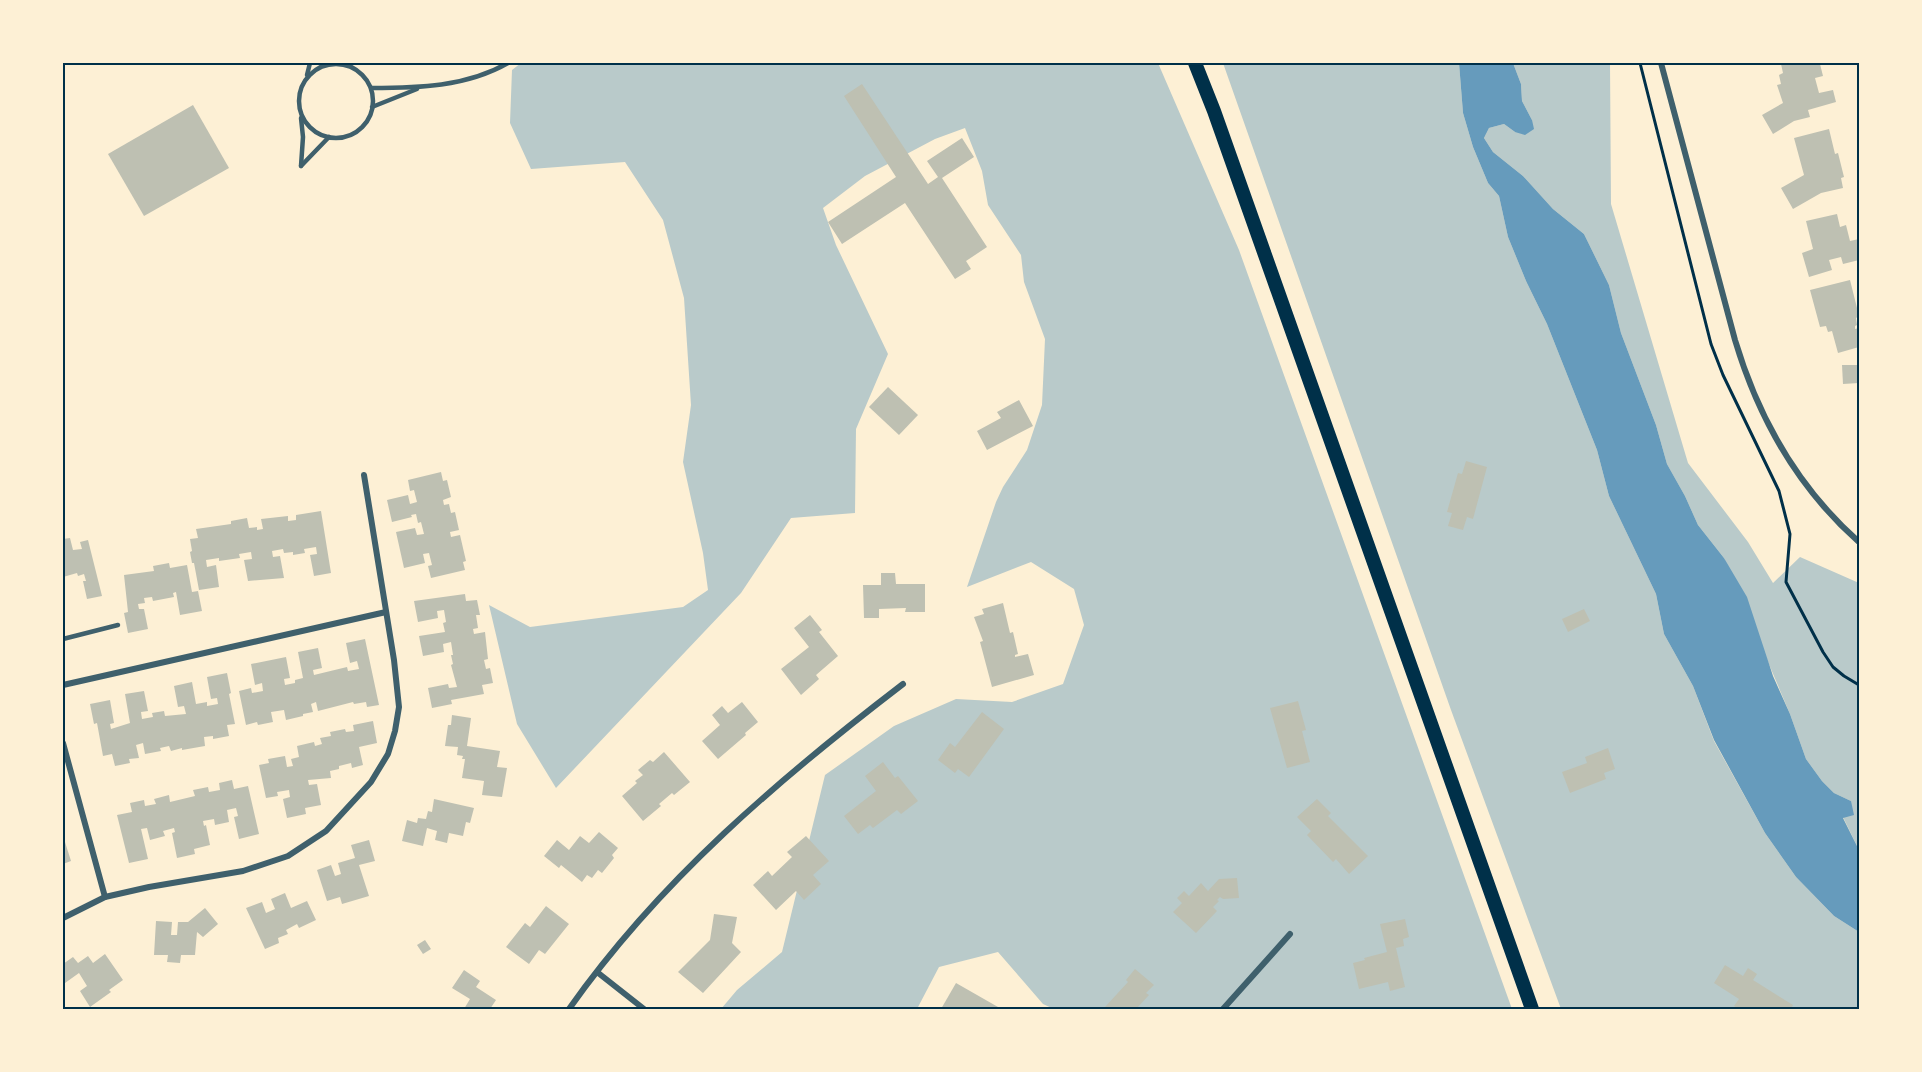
<svg xmlns="http://www.w3.org/2000/svg" width="1922" height="1072" viewBox="0 0 1922 1072" font-family="Ubuntu,sans-serif">
	<style>
		.green { fill: #b9caca }
		.water { fill: #669bbc }
		.building { fill: #bec0b2 }
		.lines { fill: none; stroke-linecap: round; stroke-linejoin: round }
		.path { stroke: #003049; stroke-width: 3 }
		.service { stroke: #3f606c; stroke-width: 4.5 }
		.minor { stroke: #3f606c; stroke-width: 6 }
		.primary { stroke: #003049; stroke-width: 14 }
		.neatline { fill: none; stroke: #003049; stroke-width: 2 }
	</style>
	<rect width="100%" height="100%" fill="#fdf0d5"/>
	<g class="green">
		<polygon points="521,63 1158,63 1239,250 1512,1009 1054,1009 1043,1004 998,952 939,967 917,1009 721,1009 737,990 782,952 825,775 894,726 956,699 1012,702 1063,684 1084,625 1074,589 1031,562 967,587 996,502 1003,487 1027,450 1042,405 1045,339 1024,282 1021,255 988,205 982,171 965,128 935,139 865,176 823,208 836,245 888,354 856,429 855,513 791,518 741,593 556,788 517,724 489,605 530,627 683,607 708,590 703,553 683,462 691,405 684,298 663,220 625,162 531,169 510,123 512,70"/>
		<polygon points="1223,63 1459,63 1463,113 1473,147 1488,183 1499,196 1508,237 1526,281 1547,324 1597,450 1609,496 1656,594 1664,634 1693,686 1714,741 1765,833 1796,877 1834,916 1859,932 1859,1009 1561,1009 1451,710"/>
		<polygon points="1513,63 1610,63 1611,204 1688,463 1748,542 1773,583 1800,557 1859,583 1859,850 1843,817 1851,801 1834,793 1822,781 1806,759 1790,714 1724,558 1698,525 1685,496 1667,464 1656,425 1621,333 1609,285 1584,234 1553,209 1523,176 1493,152 1484,138 1489,128 1504,124 1515,132 1532,120 1522,101 1521,84"/>
	</g>
	<polygon class="water" points="1459,63 1513,63 1521,84 1522,101 1532,120 1534,129 1525,135 1515,132 1504,124 1489,128 1484,138 1493,152 1523,176 1553,209 1584,234 1609,285 1621,333 1656,425 1667,464 1685,496 1698,525 1724,558 1747,597 1773,676 1790,714 1806,759 1822,781 1834,793 1851,801 1854,815 1843,818 1859,850 1859,932 1834,916 1796,877 1765,833 1714,740 1693,686 1664,634 1656,594 1609,496 1597,450 1547,324 1526,281 1508,237 1499,196 1488,183 1473,147 1463,113"/>
	<g class="building">
		<polygon points="1786,63 1814,63 1814,65 1820,64 1823,76 1815,78 1819,93 1833,90 1836,102 1808,110 1810,117 1794,121 1773,134 1762,115 1783,103 1777,85 1781,84 1779,75 1783,73 1781,64"/>
		<polygon points="862,84 928,184 938,177 927,161 962,138 974,157 942,178 987,247 966,261 971,269 955,279 905,203 842,244 828,222 896,177 844,96"/>
		<polygon points="193,105 229,168 144,216 108,154"/>
		<polygon points="1829,129 1835,154 1838,153 1844,177 1841,178 1843,188 1821,193 1793,209 1781,188 1804,175 1794,138"/>
		<polygon points="1837,214 1840,227 1846,225 1850,241 1859,239 1859,260 1843,264 1841,257 1829,260 1832,270 1809,277 1802,253 1813,249 1806,221"/>
		<polygon points="1850,280 1859,316 1856,318 1857,325 1855,326 1855,329 1859,328 1859,347 1838,353 1832,331 1828,332 1826,326 1820,327 1810,290"/>
		<polygon points="1842,365 1859,365 1859,383 1843,384"/>
		<polygon points="888,387 918,415 899,435 869,407"/>
		<polygon points="1019,400 1033,426 987,450 977,431 1001,418 997,412"/>
		<polygon points="1466,461 1487,467 1473,519 1467,517 1463,530 1448,526 1452,513 1447,512 1458,473 1462,474"/>
		<polygon points="441,472 443,481 447,480 451,497 443,500 444,505 449,504 451,513 455,512 459,530 450,532 451,537 460,535 466,561 463,562 465,570 431,578 428,566 432,565 429,553 423,554 425,563 404,568 396,532 415,528 417,535 424,534 421,522 418,523 416,514 411,515 412,517 392,522 387,500 408,495 410,504 417,502 414,490 410,491 408,480"/>
		<polygon points="321,511 331,573 314,576 310,555 317,554 316,547 304,549 305,553 293,555 293,552 284,553 283,549 272,551 273,557 280,556 284,578 248,581 244,560 252,559 251,552 239,554 240,558 219,561 219,558 206,560 207,567 216,565 219,587 199,590 194,563 192,563 190,552 192,551 190,539 198,538 196,529 231,524 231,521 247,518 249,528 257,527 257,530 263,529 261,519 288,516 288,521 296,520 296,515"/>
		<polygon points="70,538 73,550 82,549 80,542 88,540 102,596 87,599 83,581 86,581 84,574 78,576 77,573 63,577 63,539"/>
		<polygon points="169,563 170,568 187,565 192,592 198,591 202,611 180,615 176,592 173,593 174,597 153,601 152,597 144,598 145,603 138,604 139,609 144,609 148,629 128,633 124,613 128,612 124,575 154,571 153,566"/>
		<polygon points="881,573 895,573 896,584 925,584 925,612 905,612 906,608 879,609 879,618 864,618 863,585 881,585"/>
		<polygon points="465,594 466,601 477,600 480,615 476,615 478,628 473,629 474,634 485,632 488,659 484,660 486,669 490,668 493,683 482,685 484,694 451,700 452,704 432,708 428,688 448,684 449,688 457,687 451,665 453,664 451,655 453,655 451,642 443,644 444,652 423,656 419,636 445,632 443,623 446,622 444,610 437,611 438,618 418,622 414,601"/>
		<polygon points="1003,603 1010,633 1013,632 1018,654 1015,655 1015,657 1028,654 1034,675 992,687 980,642 983,641 974,617 984,614 982,609"/>
		<polygon points="1584,609 1590,621 1568,632 1562,619"/>
		<polygon points="810,615 822,630 819,632 838,656 816,675 819,679 801,695 781,669 809,647 794,628"/>
		<polygon points="365,639 379,705 367,707 366,702 354,704 353,702 318,711 316,702 311,704 313,712 303,714 303,716 286,720 284,710 271,712 273,722 258,725 257,722 246,725 239,691 251,688 252,693 263,691 262,683 255,685 251,664 286,657 290,678 284,679 285,685 295,683 295,680 303,678 298,652 318,648 322,668 313,670 314,675 347,667 348,671 359,669 357,661 350,663 346,643"/>
		<polygon points="227,673 231,693 229,694 235,724 227,725 229,736 213,739 213,736 204,737 205,746 182,750 182,748 171,751 169,746 160,748 161,751 145,754 143,743 136,745 139,758 129,759 130,763 115,766 112,754 103,756 97,723 94,724 90,704 110,700 114,723 110,724 111,729 130,723 125,694 144,691 148,711 141,712 142,719 153,717 152,713 164,711 165,716 186,714 184,706 178,707 174,686 192,682 196,704 207,702 207,706 218,704 217,698 211,699 207,677"/>
		<polygon points="1298,701 1306,730 1302,731 1310,762 1287,768 1270,708"/>
		<polygon points="742,702 758,722 745,733 746,735 718,759 702,741 720,725 712,715 722,706 728,713"/>
		<polygon points="982,712 1004,729 969,777 958,769 955,773 938,760 950,743 955,747"/>
		<polygon points="452,715 471,718 467,746 500,751 497,767 507,768 502,797 482,795 484,781 462,778 465,759 462,759 463,756 457,755 458,747 445,746 448,725 451,725"/>
		<polygon points="373,721 377,743 359,747 363,765 352,768 351,763 339,766 339,769 330,771 331,778 308,780 309,785 317,784 321,805 305,808 306,814 287,818 283,799 290,797 289,790 277,792 278,796 266,798 259,765 269,763 268,759 285,756 287,767 293,766 291,759 299,757 297,746 314,742 315,746 322,744 320,738 331,736 330,732 345,729 346,732 354,731 353,725"/>
		<polygon points="1608,748 1615,769 1604,773 1606,779 1570,793 1562,772 1587,763 1585,757"/>
		<polygon points="664,752 690,782 674,795 672,793 659,804 661,806 643,821 622,796 637,783 635,781 643,775 638,770 650,760 653,762"/>
		<polygon points="883,762 895,778 898,776 918,801 901,814 897,810 873,828 870,825 858,834 844,816 876,791 865,776"/>
		<polygon points="232,780 234,789 248,786 259,834 239,839 234,817 238,816 236,808 227,810 229,822 215,825 214,819 203,821 204,826 206,825 210,845 194,849 195,854 177,858 172,833 175,832 174,828 163,831 165,836 150,840 147,828 141,829 148,859 129,863 117,815 132,812 130,803 144,800 145,806 156,804 154,799 169,795 170,802 195,796 193,790 208,787 209,792 220,790 219,783"/>
		<polygon points="434,799 474,808 470,823 466,822 463,836 449,833 447,843 435,840 437,831 427,828 423,846 402,841 407,820 417,823 418,818 426,819 428,811 432,812"/>
		<polygon points="1317,799 1331,813 1328,816 1368,856 1349,874 1336,859 1333,862 1307,835 1311,831 1297,817"/>
		<polygon points="599,832 618,848 612,855 614,858 602,873 598,870 592,878 587,875 582,882 561,865 559,868 544,856 557,840 569,850 580,836 589,843"/>
		<polygon points="806,836 829,861 813,875 821,884 804,900 796,891 776,910 753,885 768,871 772,876 792,857 787,852"/>
		<polygon points="369,840 375,861 359,865 369,896 342,904 340,897 327,901 317,870 331,865 335,876 341,874 338,863 355,858 351,845"/>
		<polygon points="65,842 71,861 63,864 63,843"/>
		<polygon points="1237,878 1239,898 1223,899 1220,897 1217,900 1219,901 1213,907 1217,911 1196,933 1173,912 1182,903 1177,898 1184,891 1189,896 1201,883 1208,891 1219,879"/>
		<polygon points="285,893 291,908 307,901 316,920 299,928 297,924 286,930 288,934 278,938 279,943 265,949 246,908 262,902 266,913 275,909 271,899"/>
		<polygon points="546,906 569,924 545,954 539,950 529,964 506,947 525,923 530,927"/>
		<polygon points="205,908 218,924 203,937 197,932 195,955 181,955 180,963 167,962 168,955 154,955 156,921 172,922 171,935 177,935 178,922 188,922"/>
		<polygon points="714,914 737,917 732,943 741,952 703,993 678,972 710,940"/>
		<polygon points="1405,919 1409,937 1403,939 1404,946 1396,948 1405,987 1390,991 1388,982 1359,989 1353,963 1365,960 1364,958 1387,952 1380,924"/>
		<polygon points="425,940 431,949 423,954 417,945"/>
		<polygon points="105,954 123,980 109,990 111,992 90,1007 80,991 87,986 79,973 65,983 63,981 63,964 73,957 78,963 88,956 93,963"/>
		<polygon points="1725,965 1743,976 1748,968 1757,974 1753,980 1793,1005 1791,1009 1739,1009 1734,1006 1739,999 1714,983"/>
		<polygon points="1135,969 1154,985 1146,993 1149,995 1136,1009 1107,1009 1105,1007 1128,982 1126,980"/>
		<polygon points="464,970 480,981 476,987 496,1000 490,1009 464,1009 470,999 452,988"/>
		<polygon points="956,983 998,1007 997,1009 941,1009"/>
	</g>
	<g class="lines">
		<polyline class="path" points="1640,63 1711,344 1723,375 1779,491 1790,534 1786,582 1823,652 1833,667 1844,676 1859,685"/>
		<g class="service">
			<circle cx="336" cy="101" r="37"/>
			<polyline points="307,75 310,63"/>
			<path d="M 371,88 C 418,88 466,87 508,63"/>
			<polyline points="372,107 417,89"/>
			<polyline points="301,166 303,137 301,118"/>
			<polyline points="301,166 329,137"/>
			<polyline points="63,639 118,625"/>
		</g>
		<g class="minor">
			<path d="M 1661,63 L 1735,340 C 1758,417 1798,488 1859,542"/>
			<polyline points="63,685 386,612"/>
			<polyline points="63,743 105,897"/>
			<polyline points="63,918 105,897 149,887 243,871 288,856 326,831 371,782 388,754 395,731 399,707 394,660 364,475"/>
			<polyline points="597,972 644,1009"/>
			<path d="M 569,1009 C 660,880 779,779 903,684"/>
			<polyline points="1223,1009 1290,934"/>
		</g>
		<polyline class="primary" points="1195,63 1214,111 1532,1009"/>
	</g>
	<rect width="1922" height="1072" fill="none" stroke="#fdf0d5" stroke-width="129"/>
	<rect x="64" y="64" width="1794" height="944" class="neatline"/>
</svg>
